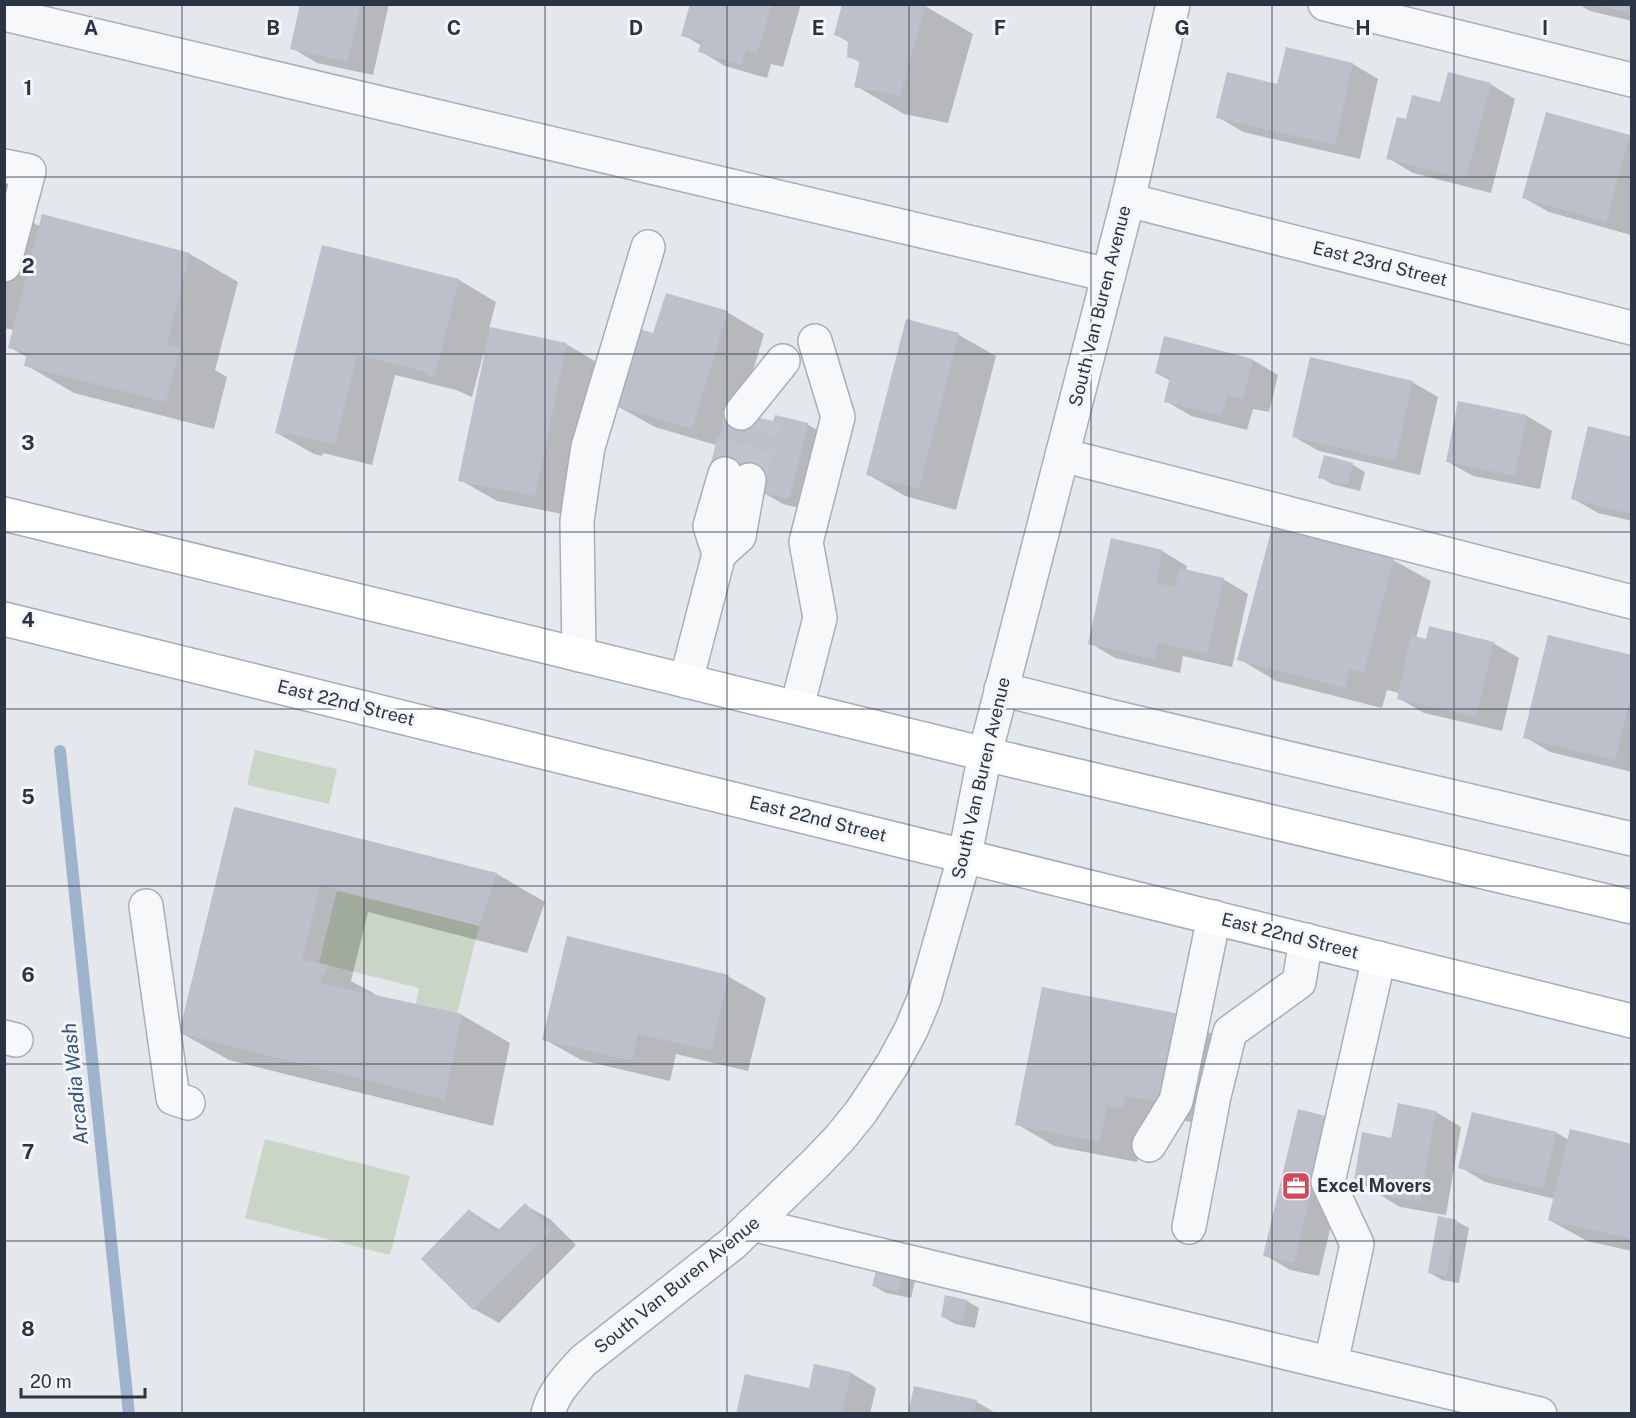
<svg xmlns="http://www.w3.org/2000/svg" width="1636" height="1418" viewBox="0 0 1636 1418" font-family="'Public Sans',sans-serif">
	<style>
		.green { fill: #c9d6c5 }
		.shadow { fill: #0003 }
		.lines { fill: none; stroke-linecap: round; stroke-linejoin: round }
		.stream { stroke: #9fb4cc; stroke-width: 12 }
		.building { fill: #bbc0ca }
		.minor-tunnel { stroke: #bfc3cb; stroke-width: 33; stroke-dasharray: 33 16; stroke-linecap: butt }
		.minor-casing { stroke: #a9aeb7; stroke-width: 36 }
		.major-casing { stroke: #a3abb8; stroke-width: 36 }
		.minor { stroke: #f7f8fa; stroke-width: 33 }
		.major { stroke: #fff; stroke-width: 33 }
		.grid { fill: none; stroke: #2b3445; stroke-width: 1.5; stroke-opacity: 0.55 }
		.labels { text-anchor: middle; stroke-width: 6; stroke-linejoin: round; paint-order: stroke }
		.street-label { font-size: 18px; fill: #2b3445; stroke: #f4f6f9 }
		.poi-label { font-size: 18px; font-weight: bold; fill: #2b3445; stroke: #f4f6f9; text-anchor: start }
		.water-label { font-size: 20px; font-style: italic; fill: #34527a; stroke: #f4f6f9 }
		.grid-label { font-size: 20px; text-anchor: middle; font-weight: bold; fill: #2b3445; stroke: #f4f6f9; stroke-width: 6; stroke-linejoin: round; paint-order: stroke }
	</style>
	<rect width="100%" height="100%" fill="#e4e7ec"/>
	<g class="green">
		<polygon points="255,750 337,769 329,804 247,785"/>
		<polygon points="337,891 479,926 457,1014 416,1004 419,988 319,963"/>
		<polygon points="265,1139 410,1176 390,1255 245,1218"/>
	</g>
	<g class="shadow">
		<polygon points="302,4 389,4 373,75 317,63 292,48"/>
		<polygon points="692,4 801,4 783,67 771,64 767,78 725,66 700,51 702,46 683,35"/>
		<polygon points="918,4 925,6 973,34 948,123 904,114 856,86 861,63 849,56 850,43 835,34"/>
		<polygon points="1578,4 1632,4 1632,21 1590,11"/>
		<polygon points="1287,49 1353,64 1378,79 1360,159 1243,132 1218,117 1278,86"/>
		<polygon points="1490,84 1515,99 1491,193 1413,173 1388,158 1407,121 1441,104"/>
		<polygon points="1547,114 1632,138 1631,235 1549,212 1524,198"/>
		<polygon points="4,207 41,227 190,254 238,282 215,370 227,377 214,429 74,393 26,365 27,357 9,347 14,330 4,328"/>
		<polygon points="324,247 459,280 496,302 489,329 566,344 603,366 572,516 497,501 460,480 485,356 483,355 472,397 456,390 395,375 372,465 323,453 322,456 314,454 277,433"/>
		<polygon points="727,312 764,334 740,415 774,423 807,424 832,439 814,512 783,504 757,489 719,446 655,427 617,406 654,335"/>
		<polygon points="907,321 959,335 996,356 956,510 905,496 867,474"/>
		<polygon points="1165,338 1253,360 1278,375 1269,412 1253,409 1247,430 1191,416 1166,401 1171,381 1156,373"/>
		<polygon points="1412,382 1438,397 1420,475 1319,451 1294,437"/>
		<polygon points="1459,403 1527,416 1552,431 1540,489 1473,476 1448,462"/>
		<polygon points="1632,438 1632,521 1598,513 1572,498"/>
		<polygon points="1325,457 1353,465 1365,472 1360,491 1332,484 1320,477"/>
		<polygon points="1162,551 1187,566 1186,571 1223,579 1248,594 1232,667 1183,656 1180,673 1115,658 1090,643"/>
		<polygon points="1393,560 1431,581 1416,638 1427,641 1493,643 1519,658 1502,731 1424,713 1398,698 1399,693 1387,690 1382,708 1276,681 1239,659"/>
		<polygon points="1632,656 1632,772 1550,752 1525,737"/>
		<polygon points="236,809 497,874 545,902 527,953 368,912 351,981 375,994 374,996 462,1015 510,1043 493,1126 229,1060 181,1033"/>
		<polygon points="568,938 729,977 766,998 748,1071 676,1054 670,1081 581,1060 544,1039"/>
		<polygon points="1180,1016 1217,1037 1200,1124 1163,1116 1144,1126 1137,1162 1054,1146 1017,1124"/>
		<polygon points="1436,1112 1461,1127 1446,1215 1400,1207 1356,1180 1392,1140"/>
		<polygon points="1328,1118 1353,1133 1319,1276 1290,1270 1265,1255"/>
		<polygon points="1557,1133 1569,1140 1632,1146 1632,1251 1587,1241 1549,1220 1555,1199 1485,1182 1460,1167"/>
		<polygon points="525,1205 550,1219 576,1245 499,1323 474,1309 470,1211 500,1230"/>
		<polygon points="1456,1221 1469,1228 1459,1283 1442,1280 1430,1273"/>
		<polygon points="903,1274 915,1281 911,1298 886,1293 874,1286"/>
		<polygon points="967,1301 979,1308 975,1328 955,1324 942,1316"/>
		<polygon points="851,1373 876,1388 870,1414 738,1414"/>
		<polygon points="915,1388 977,1402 997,1414 909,1414"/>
	</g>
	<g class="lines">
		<polyline class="stream" points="60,751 129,1414"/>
	</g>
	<g class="building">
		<polygon points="300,4 361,4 348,62 290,49"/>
		<polygon points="690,4 772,4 757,54 746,50 742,65 698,52 702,41 681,36"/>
		<polygon points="842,4 926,4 900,96 854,87 860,61 847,57 848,40 834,35"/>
		<polygon points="1596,4 1632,4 1632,14 1596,5"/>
		<polygon points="1286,47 1353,63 1335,145 1216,118 1227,72 1277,84"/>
		<polygon points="1448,72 1491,83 1466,179 1386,159 1397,117 1406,119 1412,95 1440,102"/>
		<polygon points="1546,112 1630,135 1606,222 1522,198"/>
		<polygon points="42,214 190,253 167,344 180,348 166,402 24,366 27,352 8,348"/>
		<polygon points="322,245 459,279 435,377 426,375 426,372 357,355 335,445 286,433 285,436 275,433"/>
		<polygon points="666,293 728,311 692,429 616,406 639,329 653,333"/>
		<polygon points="906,319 959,333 919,489 866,475"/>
		<polygon points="490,327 567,343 535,496 458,481"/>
		<polygon points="1164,336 1253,359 1243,399 1227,396 1222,416 1164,402 1170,377 1155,373"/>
		<polygon points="1310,357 1413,381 1395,461 1292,437"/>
		<polygon points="1458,401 1527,415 1515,476 1446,462"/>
		<polygon points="726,410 773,421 775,415 808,423 789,499 756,491 711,471"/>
		<polygon points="1588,426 1632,437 1632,514 1571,499"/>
		<polygon points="1324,455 1353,463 1348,485 1318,478"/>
		<polygon points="1272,527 1394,558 1364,673 1350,669 1345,688 1237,660"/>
		<polygon points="1111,538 1163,550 1156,583 1175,587 1179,568 1224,578 1207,654 1158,643 1154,659 1088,644"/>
		<polygon points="1429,626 1494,642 1476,717 1397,699 1411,635 1426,639"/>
		<polygon points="1548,635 1632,655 1632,693 1615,760 1523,738"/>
		<polygon points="234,807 497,873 479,926 320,885 302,960 328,965 320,983 462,1014 445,1100 179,1033"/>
		<polygon points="567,936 729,975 711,1051 638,1034 632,1061 542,1040"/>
		<polygon points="1042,987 1180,1014 1163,1103 1125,1096 1123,1109 1107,1106 1100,1142 1015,1125"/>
		<polygon points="1398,1103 1436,1111 1420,1202 1373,1193 1375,1184 1354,1181 1362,1132 1391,1138"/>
		<polygon points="1298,1109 1329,1117 1294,1263 1263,1256"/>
		<polygon points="1472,1112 1557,1132 1543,1189 1458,1168"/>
		<polygon points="1570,1129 1632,1144 1632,1239 1548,1220"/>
		<polygon points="525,1203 552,1230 473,1310 421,1259 469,1209 495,1233"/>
		<polygon points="1438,1216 1457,1220 1446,1276 1428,1273"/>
		<polygon points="877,1266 903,1272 899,1292 872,1286"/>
		<polygon points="945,1295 967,1300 963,1322 941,1317"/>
		<polygon points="814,1364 851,1372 842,1414 736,1414 745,1374 809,1388"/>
		<polygon points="914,1386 977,1400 974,1414 908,1414"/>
	</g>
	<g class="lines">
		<g class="minor-tunnel">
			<polyline points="725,474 741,413"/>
			<polyline points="749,480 766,420"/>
		</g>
		<g class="minor-casing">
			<g id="minor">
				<polyline points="1325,4 1632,80"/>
				<polyline points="4,14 1108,275"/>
				<polyline points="4,166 29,171 4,265"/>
				<polyline points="1128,200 1632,328"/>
				<polyline points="741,413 783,361"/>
				<polyline points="1062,455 1632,602"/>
				<polyline points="719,554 739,536 749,480"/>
				<polyline points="579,655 577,521 582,486 588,447 648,247"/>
				<polyline points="686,681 719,554 710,526 725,474"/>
				<polyline points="1001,689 1109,716 1632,839"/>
				<polyline points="797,707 820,618 806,542 838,417 815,341"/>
				<polyline points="146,906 173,1098 188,1103"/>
				<polyline points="4,1037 16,1040"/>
				<polyline points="1149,1145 1176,1101 1214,917"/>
				<polyline points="752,1224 1540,1414"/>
				<polyline points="1189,1227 1214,1096 1230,1032 1299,982 1306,940"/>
				<polyline points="1331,1363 1357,1244 1328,1182 1379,958"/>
				<path d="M 548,1414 C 553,1392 569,1377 583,1361 L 732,1244 L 816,1163 L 839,1139 L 861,1112 L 892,1065 L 911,1030 L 924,999 L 965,855 L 985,754 L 1128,200 L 1173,4"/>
			</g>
		</g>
		<g class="major-casing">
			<g id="major">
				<polyline points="4,514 985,754 1632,907"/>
				<polyline points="4,619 1632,1021"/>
			</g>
		</g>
		<use href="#minor" class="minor"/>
		<use href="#major" class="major"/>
	</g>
	<path class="grid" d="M 182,4 L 182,1414M 364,4 L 364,1414M 545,4 L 545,1414M 727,4 L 727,1414M 909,4 L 909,1414M 1091,4 L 1091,1414M 1272,4 L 1272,1414M 1454,4 L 1454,1414M 4,177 L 1632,177M 4,354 L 1632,354M 4,532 L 1632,532M 4,709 L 1632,709M 4,886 L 1632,886M 4,1064 L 1632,1064M 4,1241 L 1632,1241"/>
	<defs>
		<g id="office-square" transform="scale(1.5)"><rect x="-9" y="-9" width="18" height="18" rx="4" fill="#d1495b" stroke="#f4f6f9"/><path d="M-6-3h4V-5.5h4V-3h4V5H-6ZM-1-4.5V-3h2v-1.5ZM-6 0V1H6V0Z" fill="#fff"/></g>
	</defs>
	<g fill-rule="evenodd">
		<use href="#office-square" x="1296" y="1186"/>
	</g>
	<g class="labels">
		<g class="street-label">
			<text transform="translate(1380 264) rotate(14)" y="6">East 23rd Street</text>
			<text transform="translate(1100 306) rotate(-76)" y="6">South Van Buren Avenue</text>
			<text transform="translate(346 703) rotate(14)" y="6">East 22nd Street</text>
			<text transform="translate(981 778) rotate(-77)" y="6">South Van Buren Avenue</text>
			<text transform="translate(818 819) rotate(14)" y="6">East 22nd Street</text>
			<text transform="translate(1290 936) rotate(14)" y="6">East 22nd Street</text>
			<text transform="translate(677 1285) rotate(-39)" y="6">South Van Buren Avenue</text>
		</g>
		<g class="poi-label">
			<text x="1317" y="1192">Excel Movers</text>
		</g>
		<g class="water-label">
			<text transform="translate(75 1084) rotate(-96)" y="7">Arcadia Wash</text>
		</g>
	</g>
	<g class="grid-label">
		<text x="91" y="35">A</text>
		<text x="273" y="35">B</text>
		<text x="454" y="35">C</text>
		<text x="636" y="35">D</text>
		<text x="818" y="35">E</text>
		<text x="1000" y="35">F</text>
		<text x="1182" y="35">G</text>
		<text x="1363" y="35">H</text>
		<text x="1545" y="35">I</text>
		<text x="28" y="95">1</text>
		<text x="28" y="273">2</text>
		<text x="28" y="450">3</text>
		<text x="28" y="627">4</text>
		<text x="28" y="804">5</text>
		<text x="28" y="982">6</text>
		<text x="28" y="1159">7</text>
		<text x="28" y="1336">8</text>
	</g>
	<rect width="1636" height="1418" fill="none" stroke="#2b3445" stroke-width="12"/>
	<path d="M21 1388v9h124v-9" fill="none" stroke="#2b3445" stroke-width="3"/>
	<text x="30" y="1388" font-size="18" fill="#2b3445" stroke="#f4f6f9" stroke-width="4.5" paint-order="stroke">20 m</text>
</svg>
